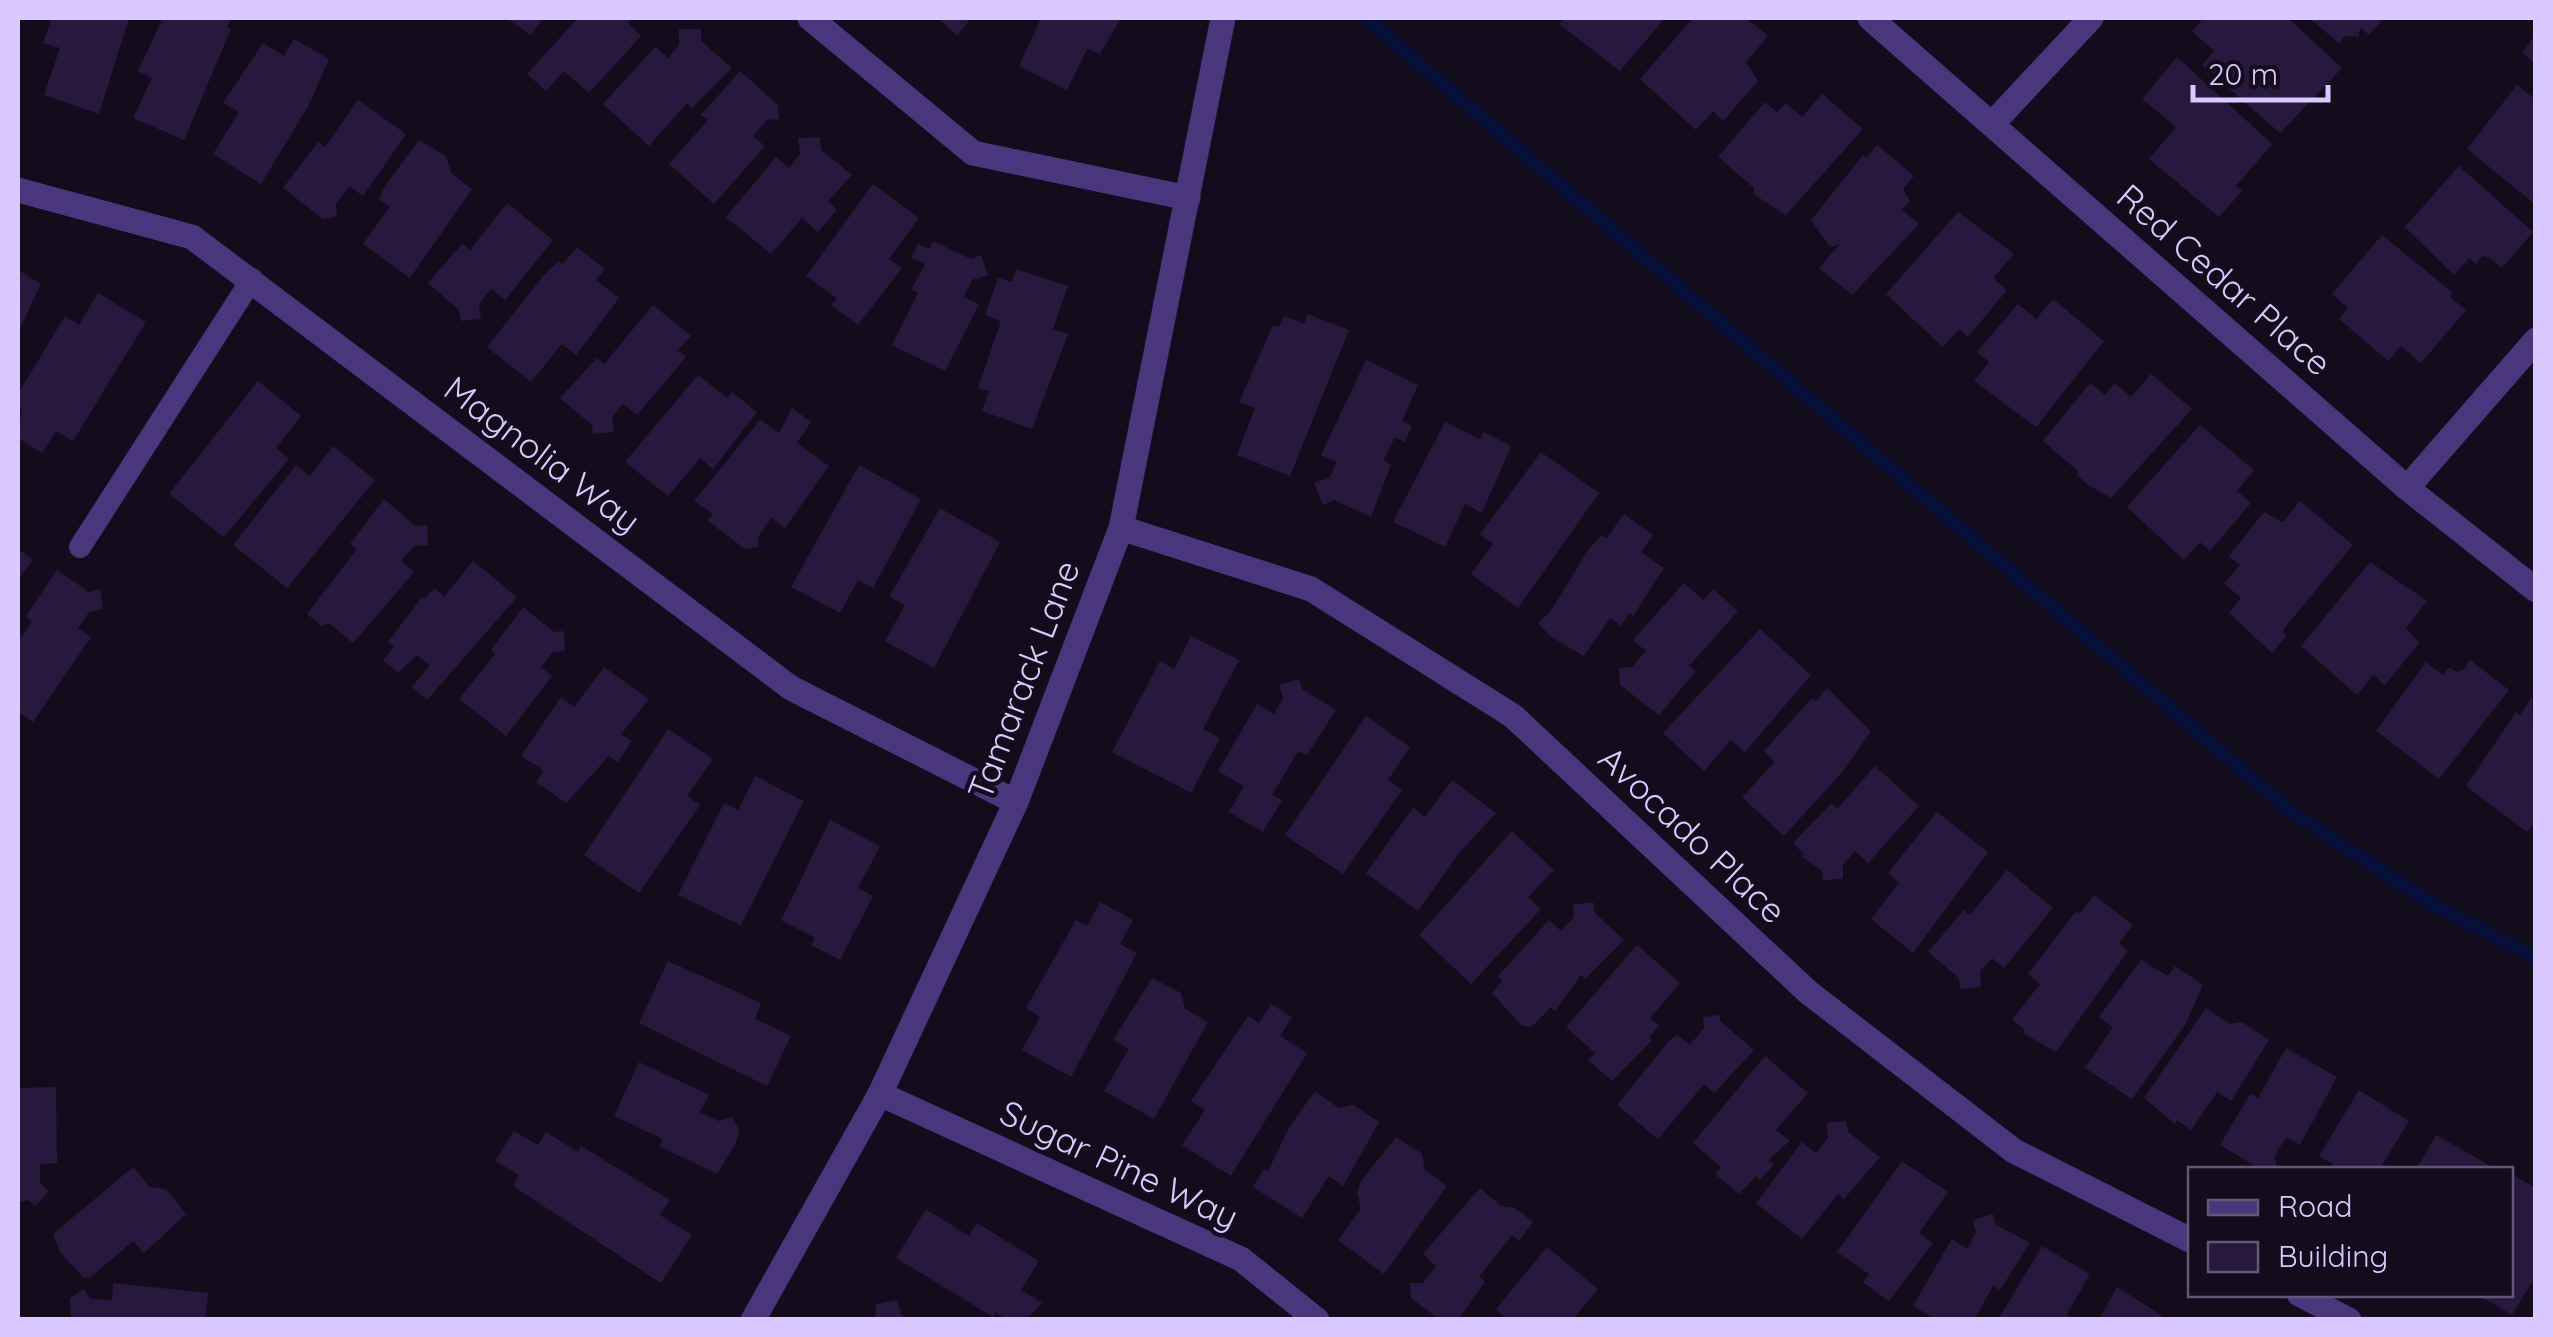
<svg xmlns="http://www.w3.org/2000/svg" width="2553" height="1337" viewBox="0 0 2553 1337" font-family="Quicksand,sans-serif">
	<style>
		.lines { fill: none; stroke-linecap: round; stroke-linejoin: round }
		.stream { stroke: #080f39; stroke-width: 14 }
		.building { fill: #29183e }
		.lane { stroke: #4a367d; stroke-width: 22 }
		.street { stroke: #4a367d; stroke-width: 25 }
		.labels { text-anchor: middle; stroke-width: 9; stroke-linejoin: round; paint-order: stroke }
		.street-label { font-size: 35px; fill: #dbc8ff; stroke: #130c1d }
	</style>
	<rect width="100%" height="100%" fill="#130c1d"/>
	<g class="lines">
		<polyline class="stream" points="1366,18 2286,808 2437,907 2536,958"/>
	</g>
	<g class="building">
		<polygon points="52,18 129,18 99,114 44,95 60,48 43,43"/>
		<polygon points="163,18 231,18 227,27 231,29 184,140 133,118 152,78 138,71"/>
		<polygon points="506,18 543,18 531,35"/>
		<polygon points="578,18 633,18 628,23 641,36 589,93 564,71 546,91 527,74"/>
		<polygon points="938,18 971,18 957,36"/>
		<polygon points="1041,18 1121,18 1100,54 1087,49 1067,90 1019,66"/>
		<polygon points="1565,18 1665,18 1620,71 1559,24"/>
		<polygon points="1693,18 1746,18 1768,36 1746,62 1758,81 1723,121 1713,111 1696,130 1640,79"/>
		<polygon points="2204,18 2288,18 2342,68 2280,133 2202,65 2214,51 2192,31"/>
		<polygon points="2309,18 2384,18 2369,35 2361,28 2358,37 2345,36 2339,43"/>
		<polygon points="679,29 701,29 701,41 732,68 692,108 687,103 649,146 603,104 655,47 668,58 679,45"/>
		<polygon points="2536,34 2536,64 2522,53"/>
		<polygon points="294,39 329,59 309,105 261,184 213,154 239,112 223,103 263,43 284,56"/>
		<polygon points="2177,57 2272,144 2236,186 2242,191 2219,217 2149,159 2176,127 2142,99"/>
		<polygon points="740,71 778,105 779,119 767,120 753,136 765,146 714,204 669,164 708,120 701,115"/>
		<polygon points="2517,85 2536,100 2536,205 2467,149"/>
		<polygon points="1822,94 1863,129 1786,215 1753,194 1754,188 1718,157 1765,102 1777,112 1786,103 1802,117"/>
		<polygon points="358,100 406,134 363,196 349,186 336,204 337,216 323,219 283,188 318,142 325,147"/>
		<polygon points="820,137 821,150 852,175 828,201 837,210 818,232 802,218 771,254 726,217 776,157 789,168 800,154 798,138"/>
		<polygon points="419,140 446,156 451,173 472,189 410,278 363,244 390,207 379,199 385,186"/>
		<polygon points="1877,145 1914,176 1903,189 1910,201 1902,210 1919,224 1852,295 1819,268 1840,244 1830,247 1811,220 1863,155 1867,158"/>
		<polygon points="2459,166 2533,232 2502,268 2490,258 2482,256 2476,264 2469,258 2454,275 2405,227"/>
		<polygon points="873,184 919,218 889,259 902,268 858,325 831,305 837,298 806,276"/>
		<polygon points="507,203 553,240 505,300 491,289 479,304 481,319 461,321 459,310 428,283 462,244 470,250"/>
		<polygon points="1958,212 2014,254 1993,278 2007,290 1968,337 1959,329 1943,347 1886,294"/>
		<polygon points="2382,235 2453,293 2450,297 2466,310 2421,363 2401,346 2388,361 2339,319 2348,308 2332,294"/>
		<polygon points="933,241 971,259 981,255 988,275 972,280 964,297 979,304 945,371 892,345 918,293 911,290 925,264 911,257 918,244 929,249"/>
		<polygon points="577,247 605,269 596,280 619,298 576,355 562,344 531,382 487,347 544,275 559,261 563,264"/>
		<polygon points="1016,269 1068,286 1053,329 1068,334 1032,429 982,411 989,391 978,388 1001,321 985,315 998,278 1012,282"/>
		<polygon points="18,270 41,284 18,332"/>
		<polygon points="98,293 146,322 73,441 56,431 42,453 18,438 22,410 18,407 18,394 65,316 79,325"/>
		<polygon points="2053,299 2104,341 2036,427 1974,381 1989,362 1977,352 2018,304 2036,319"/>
		<polygon points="653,305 691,336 678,350 686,357 637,415 623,404 612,417 614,432 593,434 592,425 560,398 597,358 604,364"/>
		<polygon points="1308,314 1349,330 1290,476 1237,455 1255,408 1239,402 1273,325 1279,327 1284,316 1304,324"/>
		<polygon points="1366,360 1418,385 1402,421 1412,426 1405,442 1395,437 1383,461 1391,465 1371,517 1334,500 1323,505 1314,483 1329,478 1337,462 1321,455"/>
		<polygon points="2151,374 2192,409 2111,498 2088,485 2077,475 2079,472 2043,441 2090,383 2105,395 2115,383 2131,397"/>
		<polygon points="698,375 727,398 732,392 757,412 713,469 700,458 668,496 625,462"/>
		<polygon points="258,381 301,416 276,448 289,459 224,537 169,494"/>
		<polygon points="792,408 811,422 797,443 829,466 785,528 771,518 758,537 759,547 745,549 708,521 713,514 694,501 760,420 779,433"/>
		<polygon points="1445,422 1480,439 1484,432 1511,446 1482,513 1465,504 1445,547 1393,522"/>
		<polygon points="2200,425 2254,470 2237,491 2251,503 2210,551 2200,542 2184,560 2127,507"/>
		<polygon points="333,446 375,480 287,588 233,545 296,465 310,476"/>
		<polygon points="1541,452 1599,493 1518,608 1471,574 1493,544 1480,534"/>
		<polygon points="859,465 921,499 873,588 858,580 840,613 791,587"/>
		<polygon points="384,499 415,526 427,525 428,545 414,546 401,561 414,572 353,643 329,623 322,626 307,614 357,549 350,544"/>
		<polygon points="2300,501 2353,545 2283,630 2286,636 2272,653 2229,613 2241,598 2224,583 2240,565 2229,556 2264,512 2283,522"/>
		<polygon points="940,508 1000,542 934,668 885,641 905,605 889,597"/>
		<polygon points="1624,514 1653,535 1641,552 1664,568 1633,616 1629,613 1621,626 1610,618 1584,656 1550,636 1538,623 1550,612 1588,550 1602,535 1607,538"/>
		<polygon points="18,549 33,560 18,579"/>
		<polygon points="473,561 517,597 427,700 412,687 430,665 417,655 398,673 383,660 394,647 388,642 422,597 425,599 434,588 444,597"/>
		<polygon points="2370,562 2427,601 2406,628 2419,643 2385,685 2373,675 2357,695 2301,646"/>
		<polygon points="57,570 89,592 100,589 103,609 89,612 78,628 91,637 33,722 18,712 18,643 32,621 26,616"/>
		<polygon points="1684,583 1703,600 1713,589 1738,611 1689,666 1696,671 1659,715 1620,685 1619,668 1632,667 1646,651 1633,640"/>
		<polygon points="523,607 554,632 564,631 565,651 553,652 541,667 552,676 506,736 459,699 495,654 491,650"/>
		<polygon points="1760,629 1811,675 1745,752 1731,740 1704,771 1663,733"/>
		<polygon points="1191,636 1239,660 1203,729 1220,738 1191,793 1112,752 1160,661 1174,669"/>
		<polygon points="2470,660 2509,690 2439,779 2376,731 2426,662 2443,675 2450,667 2457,672 2464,669"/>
		<polygon points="604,667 649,699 621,734 632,741 618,762 609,756 566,803 536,782 544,771 521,756 561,697 574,707"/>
		<polygon points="1299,679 1302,689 1336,710 1307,755 1298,751 1272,795 1282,800 1263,832 1229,812 1244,786 1218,771 1257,704 1274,714 1283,698 1279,685"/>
		<polygon points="1827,688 1871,731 1844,770 1784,836 1742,797 1775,762 1764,751 1812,698 1816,701"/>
		<polygon points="2532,697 2536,821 2527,832 2466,786 2516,712 2520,715"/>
		<polygon points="1366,716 1410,747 1388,780 1402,790 1343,874 1285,835"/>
		<polygon points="668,729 713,759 687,796 700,805 639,893 584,855"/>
		<polygon points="1875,766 1919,806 1868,863 1855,851 1843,865 1843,879 1823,880 1822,871 1801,856 1804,854 1793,843 1831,804 1837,809"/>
		<polygon points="755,776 804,801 741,925 678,895 724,803 738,810"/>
		<polygon points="1452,780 1496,813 1460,852 1418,911 1366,873 1413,808 1425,817"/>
		<polygon points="1937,812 1988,852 1913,953 1871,919 1899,883 1888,873"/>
		<polygon points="830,820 880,846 858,888 873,896 840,960 811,945 815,938 781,920"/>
		<polygon points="1512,831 1554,870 1528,897 1541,909 1471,984 1419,935"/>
		<polygon points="2007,870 2053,908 2004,968 1992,958 1980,971 1981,987 1960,989 1959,978 1928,952 1964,910 1970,915"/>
		<polygon points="2094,895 2133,925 2119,943 2128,951 2056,1052 2023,1033 2025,1030 2012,1020 2040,984 2028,974 2076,911 2080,914"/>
		<polygon points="1100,902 1133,920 1120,944 1137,953 1071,1077 1022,1050 1040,1017 1026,1008 1076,920 1087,926"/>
		<polygon points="1593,902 1595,913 1624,940 1585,979 1581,975 1555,1011 1551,1007 1531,1027 1522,1026 1492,993 1502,981 1498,976 1549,920 1561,931 1574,917 1573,905"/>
		<polygon points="1637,945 1680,983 1650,1018 1659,1026 1649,1037 1652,1040 1612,1081 1588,1060 1595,1053 1566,1027"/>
		<polygon points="2141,960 2168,976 2175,966 2203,985 2185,1025 2132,1099 2085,1068 2113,1027 2099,1017"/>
		<polygon points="668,961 761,1003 755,1019 791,1036 767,1086 639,1023"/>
		<polygon points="1152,978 1181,993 1185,1009 1208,1022 1154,1119 1104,1091 1129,1049 1113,1040"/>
		<polygon points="1271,1004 1292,1017 1280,1036 1307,1053 1231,1176 1182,1145 1205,1110 1191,1101 1248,1016 1259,1023"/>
		<polygon points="2206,1008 2230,1024 2242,1022 2269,1040 2231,1101 2217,1092 2191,1130 2177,1120 2175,1124 2144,1098"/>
		<polygon points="1720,1015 1720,1021 1754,1050 1714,1093 1704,1084 1658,1139 1617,1105 1669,1041 1677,1035 1690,1045 1704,1028 1703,1017"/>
		<polygon points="2286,1048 2337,1077 2300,1145 2286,1137 2274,1157 2277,1166 2262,1170 2220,1145 2250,1094 2258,1098"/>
		<polygon points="1765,1056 1808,1093 1776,1130 1790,1141 1768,1160 1774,1164 1760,1180 1756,1176 1739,1194 1715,1174 1721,1167 1693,1143"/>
		<polygon points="639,1062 709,1095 700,1112 718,1121 732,1117 739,1130 736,1143 717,1174 659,1146 663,1139 614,1116"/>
		<polygon points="56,1087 57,1163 40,1164 40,1183 49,1191 35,1206 29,1200 18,1202 18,1088"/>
		<polygon points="2359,1090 2409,1121 2379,1170 2330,1170 2333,1164 2319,1156"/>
		<polygon points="1315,1091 1339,1108 1353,1105 1379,1122 1343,1186 1329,1176 1302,1218 1253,1187 1264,1169 1268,1171 1290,1126"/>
		<polygon points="1846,1121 1848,1132 1880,1157 1844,1199 1838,1194 1802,1239 1756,1203 1802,1142 1816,1153 1828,1138 1826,1123"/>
		<polygon points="514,1131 538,1145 546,1132 578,1152 581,1146 670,1200 660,1215 692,1235 661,1283 513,1186 519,1175 495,1161"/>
		<polygon points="2436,1135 2489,1165 2487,1170 2416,1170"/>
		<polygon points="1396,1137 1422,1154 1425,1170 1447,1186 1384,1274 1338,1240 1361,1209 1357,1192 1361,1181"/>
		<polygon points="1902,1161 1948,1192 1919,1233 1933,1243 1889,1301 1863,1282 1869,1274 1837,1252"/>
		<polygon points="133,1167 150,1187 166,1189 186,1214 144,1253 133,1241 91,1277 84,1278 60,1252 53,1234"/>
		<polygon points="2512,1174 2536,1188 2536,1276 2512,1315 2477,1294 2510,1294"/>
		<polygon points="1480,1188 1501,1206 1515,1208 1533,1222 1519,1241 1512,1235 1479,1277 1485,1282 1458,1320 1440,1320 1411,1298 1410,1283 1422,1283 1436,1266 1423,1254"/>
		<polygon points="926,1209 969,1236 977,1223 1039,1261 1021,1290 1042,1303 1039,1307 1025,1320 1007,1320 996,1312 993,1317 896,1258"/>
		<polygon points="1993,1214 1995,1224 2030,1243 2000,1290 1993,1286 1974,1320 1937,1320 1913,1306 1952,1239 1967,1249 1976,1232 1973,1220"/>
		<polygon points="2042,1246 2090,1274 2067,1314 2076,1320 1998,1320"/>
		<polygon points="1547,1247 1598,1289 1572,1320 1508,1320 1496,1309"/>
		<polygon points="113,1283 208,1293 205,1320 71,1320 70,1298 84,1289 90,1299 112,1300"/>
		<polygon points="2117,1287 2161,1315 2162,1320 2099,1320"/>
		<polygon points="897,1300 901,1314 909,1320 875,1320 876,1304"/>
	</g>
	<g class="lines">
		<polyline class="lane" points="80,547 252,279"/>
		<g class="street">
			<polyline points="810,18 973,153 1188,198"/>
			<polyline points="1870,18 2407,488 2536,590"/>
			<polyline points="1993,123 2091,18"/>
			<polyline points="18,190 192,237 791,688 1016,802"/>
			<polyline points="2407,488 2536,340"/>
			<polyline points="1121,528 1311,589 1513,716 1808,992 2014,1151 2190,1240"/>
			<polyline points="880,1094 1241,1259 1317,1320"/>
			<polyline points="2299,1294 2349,1320"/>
			<polyline points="753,1320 880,1094 1016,802 1121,528 1223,18"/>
		</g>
	</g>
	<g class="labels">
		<g class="street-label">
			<text transform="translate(2224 280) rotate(41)" y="12">Red Cedar Place</text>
			<text transform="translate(542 455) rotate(37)" y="12">Magnolia Way</text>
			<text transform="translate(1024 680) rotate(-69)" y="12">Tamarack Lane</text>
			<text transform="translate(1692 835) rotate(43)" y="12">Avocado Place</text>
			<text transform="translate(1119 1165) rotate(25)" y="12">Sugar Pine Way</text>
		</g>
	</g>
	<rect width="2553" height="1337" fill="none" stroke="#dbc8ff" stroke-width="40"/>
	<rect x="2188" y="1167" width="325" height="130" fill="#130c1d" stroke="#635777" stroke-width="2.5"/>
	<rect x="2208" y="1200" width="50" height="15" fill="#4a367d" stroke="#635777" stroke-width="2.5"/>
	<text x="2278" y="1217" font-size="30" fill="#dbc8ff">Road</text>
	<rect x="2208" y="1242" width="50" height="30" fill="#29183e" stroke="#635777" stroke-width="2.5"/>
	<text x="2278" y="1267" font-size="30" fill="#dbc8ff">Building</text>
	<path d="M2193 85v15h135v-15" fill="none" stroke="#dbc8ff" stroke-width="5"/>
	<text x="2208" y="85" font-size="30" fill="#dbc8ff" stroke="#130c1d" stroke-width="8" paint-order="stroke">20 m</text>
</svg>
